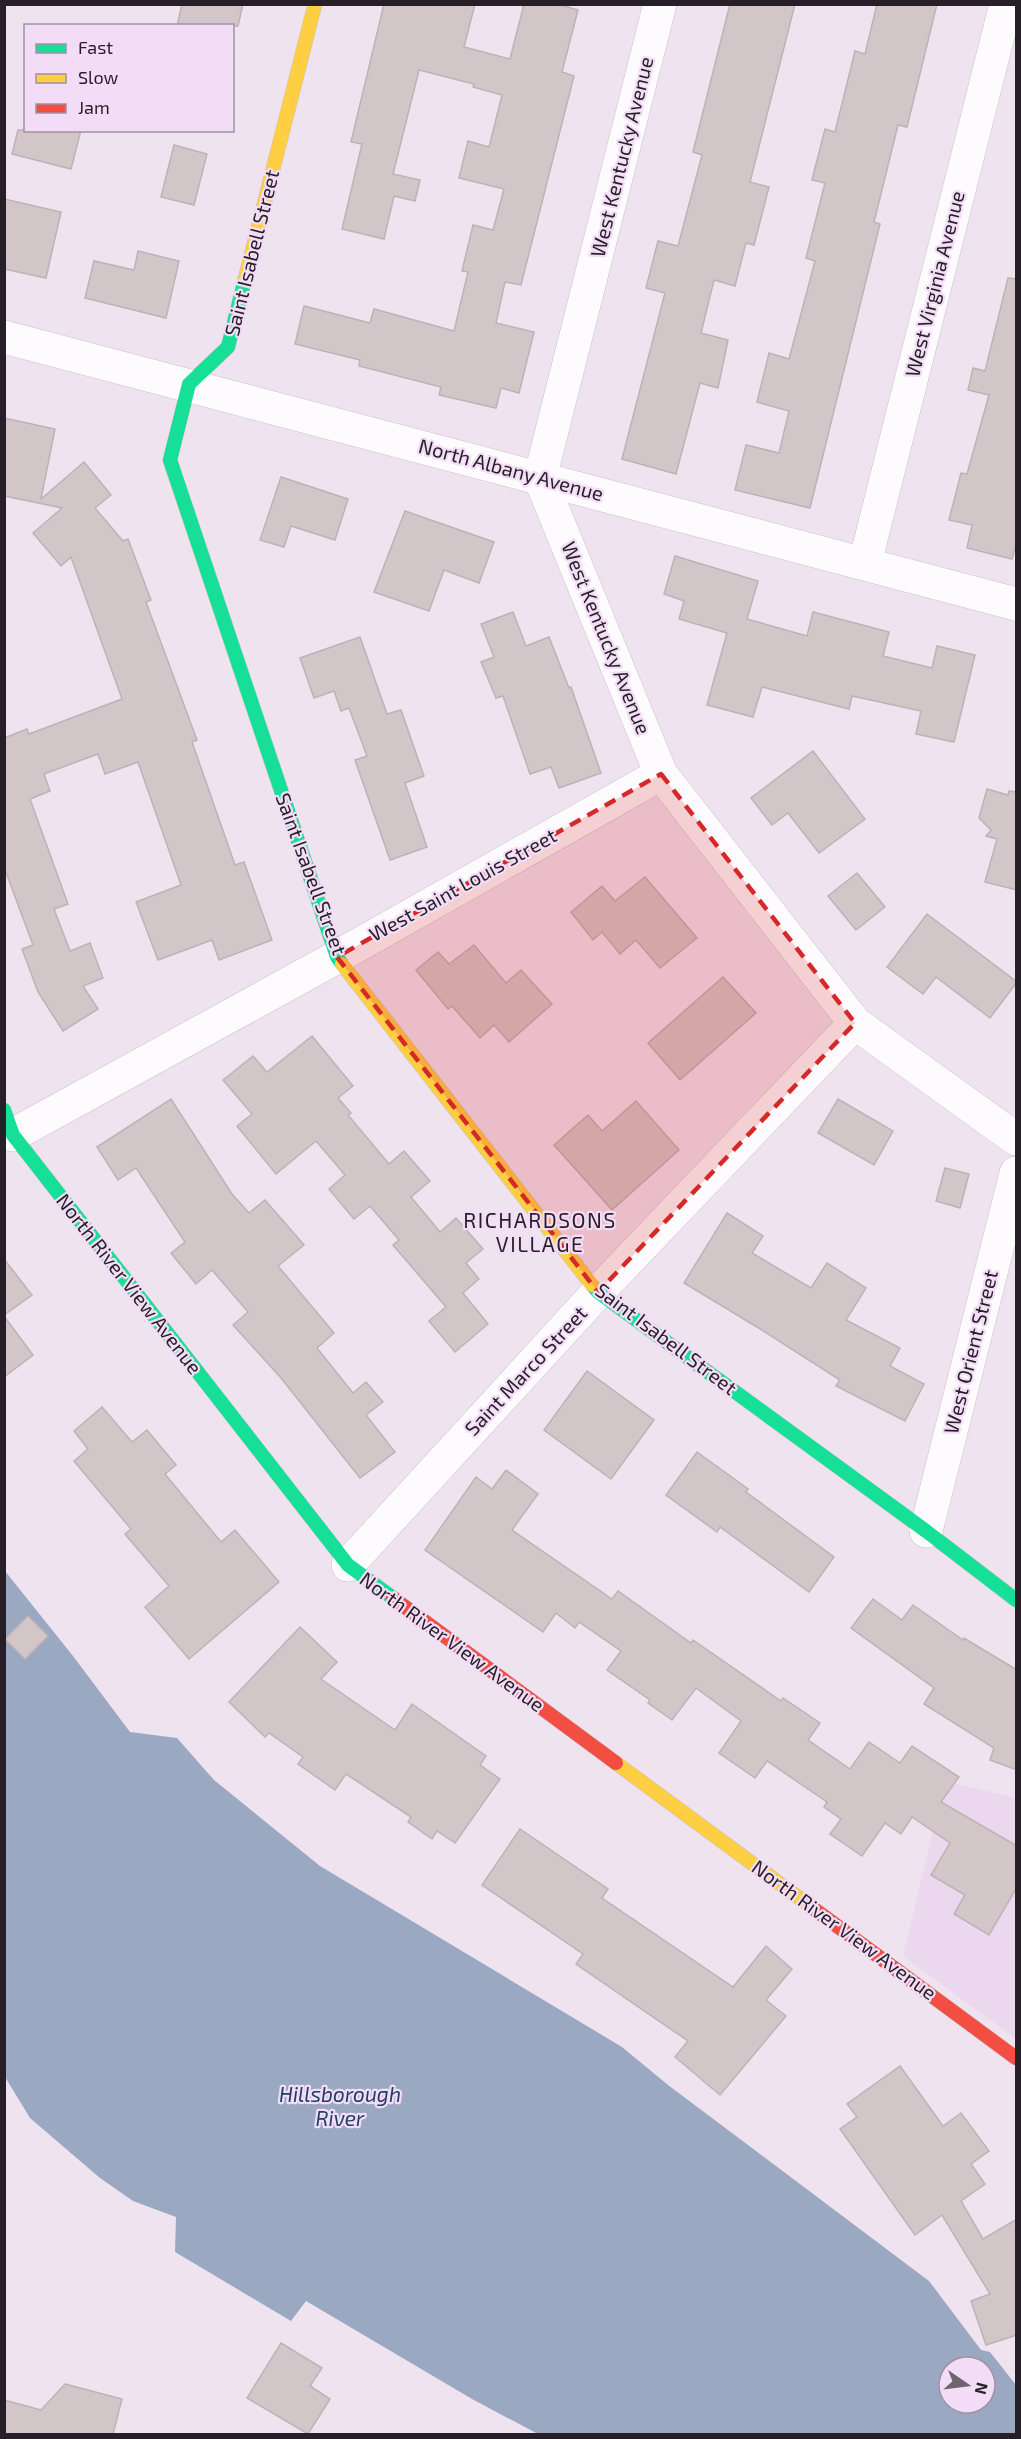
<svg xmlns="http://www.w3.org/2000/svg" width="1021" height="2439" viewBox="0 0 1021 2439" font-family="'Exo 2',sans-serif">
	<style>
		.built { fill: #ecd8ee }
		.water { fill: #9ba8c1; fill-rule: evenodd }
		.building { fill: #d3c6c8; stroke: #bdb2b5; stroke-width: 1.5 }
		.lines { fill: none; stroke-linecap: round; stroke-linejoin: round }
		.street-casing { stroke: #cac1cb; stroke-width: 34 }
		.fast-casing { stroke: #cac1cb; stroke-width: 15 }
		.slow-casing { stroke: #cac1cb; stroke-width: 15 }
		.jam-casing { stroke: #cac1cb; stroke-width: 15 }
		.street { stroke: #fdfbfd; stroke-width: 33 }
		.fast { stroke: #16e098; stroke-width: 14 }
		.slow { stroke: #ffcf43; stroke-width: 14 }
		.jam { stroke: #f24e42; stroke-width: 14 }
		.marked { fill: #d62828; fill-opacity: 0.2; stroke: #d62828; stroke-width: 4.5; stroke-dasharray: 12 8; stroke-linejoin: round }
		.labels { text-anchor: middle; stroke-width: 4.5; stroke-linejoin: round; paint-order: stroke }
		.street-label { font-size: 20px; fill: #271f28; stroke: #f3ddf6 }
		.neighbourhood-label { font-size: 21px; letter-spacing: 1.5px; fill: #271f28; stroke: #f3ddf6 }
		.water-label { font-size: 21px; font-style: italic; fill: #1e406a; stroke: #f3ddf6 }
	</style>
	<rect width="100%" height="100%" fill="#efe3f0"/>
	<polygon class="built" points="945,1781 1016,1798 1016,2039 903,1956"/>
	<path class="water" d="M 5,1571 L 73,1656 L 130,1732 L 177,1738 L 214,1780 L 320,1866 L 622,2047 L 668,2085 L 929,2281 L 981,2350 L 990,2352 L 1016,2385 L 1016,2434 L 538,2434 L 472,2399 L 306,2301 L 291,2321 L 175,2252 L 176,2217 L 133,2201 L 100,2178 L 30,2118 L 5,2077 ZM 949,2367 L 985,2367 L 985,2403 L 949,2403 Z"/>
	<g class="building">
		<polygon points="182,4 243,4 238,26 177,26"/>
		<polygon points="384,4 475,4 464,47 510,59 524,4 557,4 578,10 562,72 574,76 521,285 505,282 496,323 534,332 519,393 501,388 496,408 439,395 441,387 359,366 360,360 295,344 304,306 370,323 374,309 454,331 468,272 462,271 473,225 493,230 504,189 459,178 468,141 489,147 502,95 473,87 474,84 419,70 393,174 420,180 415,201 394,196 384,239 342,229 362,144 351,142"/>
		<polygon points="730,4 795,4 750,182 769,187 754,245 746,243 735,286 714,280 701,333 728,340 718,388 700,383 676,474 622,459 665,293 646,288 658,241 678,246 702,155 693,152"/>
		<polygon points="877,4 937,4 907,127 898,125 874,222 880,224 810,508 735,490 746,445 779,453 789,411 757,402 769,353 789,359 815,261 806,258 825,183 812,180 825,129 835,132 855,51 865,54"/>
		<polygon points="18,130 81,130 71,169 12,154"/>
		<polygon points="174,145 207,154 194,205 161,197"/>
		<polygon points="4,199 61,212 46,278 4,269"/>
		<polygon points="138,251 179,261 166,318 85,298 94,261 134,270"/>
		<polygon points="1008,278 1017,279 1017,540 1012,559 967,548 972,525 949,520 961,473 967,474 989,395 968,390 973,368 985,371"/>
		<polygon points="4,418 55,429 41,499 84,462 111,495 95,508 123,541 128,539 151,600 146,602 197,740 192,742 235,865 244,862 272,940 219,960 212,940 158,960 136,902 181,885 138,762 105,774 98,754 44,774 50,791 30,799 68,904 54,909 70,951 90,943 103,978 83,986 98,1009 63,1031 38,992 22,949 33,945 4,867 4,738 27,729 29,734 122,699 71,557 61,566 33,533 62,508 4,496"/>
		<polygon points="281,477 348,499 335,540 291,526 284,547 260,540"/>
		<polygon points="405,511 494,542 479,583 444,570 429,611 374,592"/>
		<polygon points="675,556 758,581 747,619 807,636 813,612 889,632 883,656 932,668 937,646 975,655 954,742 916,734 921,711 852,696 849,709 762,687 753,717 707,705 727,633 679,619 684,601 664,594"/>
		<polygon points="513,612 526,646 549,637 569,688 571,687 601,773 559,788 551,767 530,774 503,696 496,698 481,662 494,657 481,624"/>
		<polygon points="360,637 387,714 401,710 424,776 405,783 427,847 390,860 355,760 367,756 349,708 341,711 334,691 314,698 300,658"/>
		<polygon points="813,751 865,819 819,853 788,813 772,825 751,798"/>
		<polygon points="987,789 1008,795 1009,791 1017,792 1017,890 985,882 997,839 986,836 991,830 979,818"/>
		<polygon points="857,873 885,907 856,930 828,896"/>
		<polygon points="645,877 697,938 660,968 636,940 620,954 602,932 593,940 571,912 602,886 615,901"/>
		<polygon points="927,914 1017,982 990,1018 936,977 923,994 887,967"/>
		<polygon points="474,945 506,983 521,970 552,1004 509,1042 494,1025 480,1038 452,1006 448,1009 416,970 438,952 449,964"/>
		<polygon points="723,977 756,1013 680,1080 648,1043"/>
		<polygon points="312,1036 353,1086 338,1098 351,1113 348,1115 389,1164 404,1151 430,1181 411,1197 440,1232 456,1218 483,1249 466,1263 479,1279 463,1293 488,1324 455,1352 429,1321 446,1307 393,1245 399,1240 370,1206 354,1219 329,1189 345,1175 316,1141 276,1174 237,1126 252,1114 223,1080 253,1056 267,1072"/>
		<polygon points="171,1099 232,1194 249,1213 265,1200 304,1245 278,1266 334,1333 317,1348 353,1393 366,1382 383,1402 366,1415 395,1452 360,1478 281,1378 233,1325 248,1312 212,1270 196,1284 171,1253 185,1242 136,1168 118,1180 97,1147"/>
		<polygon points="838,1099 893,1131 874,1165 818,1133"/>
		<polygon points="636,1101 679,1150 612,1210 554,1145 588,1115 602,1131"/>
		<polygon points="945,1168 969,1174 960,1208 936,1201"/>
		<polygon points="727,1213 763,1236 752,1253 811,1288 827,1263 866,1288 846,1320 900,1348 890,1366 924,1384 905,1421 836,1386 840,1380 757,1327 684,1283"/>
		<polygon points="4,1259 32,1295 4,1315"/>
		<polygon points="4,1316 33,1355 4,1377"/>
		<polygon points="587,1371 654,1420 611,1479 544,1430"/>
		<polygon points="102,1407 132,1442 147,1430 176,1465 165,1474 221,1542 235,1530 279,1582 189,1659 145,1607 169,1586 125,1534 131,1529 74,1461 88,1449 74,1431"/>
		<polygon points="697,1452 748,1489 746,1492 834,1557 809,1592 720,1527 717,1532 666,1495"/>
		<polygon points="506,1470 538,1494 512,1530 612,1599 618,1591 691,1643 693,1640 781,1701 783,1698 820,1723 808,1740 850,1769 869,1742 900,1763 912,1746 959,1777 941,1802 1017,1846 1017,1887 989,1935 954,1914 965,1895 931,1875 950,1843 912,1817 901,1834 885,1823 862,1856 830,1834 841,1819 824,1807 827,1802 767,1761 755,1778 719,1753 741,1721 696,1688 672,1720 648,1703 650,1700 607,1670 621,1651 579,1622 575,1628 556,1613 543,1632 425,1550 476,1477 492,1489"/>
		<polygon points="873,1599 902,1620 913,1605 963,1640 964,1638 1017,1670 1017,1770 990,1760 994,1748 924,1704 934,1688 851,1628"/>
		<polygon points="28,1616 48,1636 25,1659 5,1639"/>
		<polygon points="300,1627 337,1662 321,1679 395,1730 412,1704 486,1756 480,1765 500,1779 455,1843 437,1831 432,1839 408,1822 411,1817 346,1774 335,1790 298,1764 303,1757 269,1733 265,1737 229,1702"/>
		<polygon points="520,1829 608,1889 602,1898 733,1987 766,1946 792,1969 766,2000 786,2016 720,2095 675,2057 688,2041 576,1964 583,1954 482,1885"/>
		<polygon points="900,2066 943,2126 961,2113 989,2151 971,2164 985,2184 961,2201 983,2239 1017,2219 1017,2335 986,2345 971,2301 990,2294 942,2215 915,2235 840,2129 857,2117 847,2104"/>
		<polygon points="281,2343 322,2368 310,2386 330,2399 308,2434 247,2398"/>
		<polygon points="65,2384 122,2399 113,2434 4,2434 4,2400 41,2410"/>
	</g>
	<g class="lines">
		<g class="street-casing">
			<g id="street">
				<polyline points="660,4 540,478 661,774 855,1023 1016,1139"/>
				<polyline points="4,337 1016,604"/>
				<polyline points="865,563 1006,4"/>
				<polyline points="13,1135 337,957 661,774"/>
				<polyline points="926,1531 1016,1173"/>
				<polyline points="348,1565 598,1292 855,1023"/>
			</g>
		</g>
		<g class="fast-casing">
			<g id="fast">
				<polyline points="245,279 228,347 189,384 170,460 337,957 342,964"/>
				<polyline points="4,1110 13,1135 348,1565 393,1598"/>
				<polyline points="592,1285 598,1292 926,1531 1016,1600"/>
			</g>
		</g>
		<g class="slow-casing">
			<g id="slow">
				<polyline points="245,279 315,4"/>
				<polyline points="342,964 592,1285"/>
				<polyline points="616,1763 810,1906"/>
			</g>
		</g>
		<g class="jam-casing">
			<g id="jam">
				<polyline points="393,1598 616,1763"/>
				<polyline points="810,1906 1016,2058"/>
			</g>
		</g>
		<use href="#street" class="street"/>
		<use href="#fast" class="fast"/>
		<use href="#slow" class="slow"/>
		<use href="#jam" class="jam"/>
	</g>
	<path class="marked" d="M 661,774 L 855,1023 L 598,1292 L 337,957 Z"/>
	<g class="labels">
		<g class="street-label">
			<text transform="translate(622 157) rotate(-76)" y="7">West Kentucky Avenue</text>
			<text transform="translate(252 253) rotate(-76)" y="7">Saint Isabell Street</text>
			<text transform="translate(935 284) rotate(-76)" y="7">West Virginia Avenue</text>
			<text transform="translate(511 470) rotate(15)" y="7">North Albany Avenue</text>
			<text transform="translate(606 638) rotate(68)" y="7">West Kentucky Avenue</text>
			<text transform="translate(311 874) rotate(70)" y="7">Saint Isabell Street</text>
			<text transform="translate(463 885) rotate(-29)" y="7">West Saint Louis Street</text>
			<text transform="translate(129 1284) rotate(52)" y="7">North River View Avenue</text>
			<text transform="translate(666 1339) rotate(37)" y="7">Saint Isabell Street</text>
			<text transform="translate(971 1352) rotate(-76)" y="7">West Orient Street</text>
			<text transform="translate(526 1371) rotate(-47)" y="7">Saint Marco Street</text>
			<text transform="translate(452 1642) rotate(36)" y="7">North River View Avenue</text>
			<text transform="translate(844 1930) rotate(36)" y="7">North River View Avenue</text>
		</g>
		<g class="neighbourhood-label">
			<text x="540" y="1228">RICHARDSONS<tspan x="540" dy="24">VILLAGE</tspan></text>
		</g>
		<g class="water-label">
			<text x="340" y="2102">Hillsborough<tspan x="340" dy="24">River</tspan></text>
		</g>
	</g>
	<rect width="1021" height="2439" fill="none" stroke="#271f28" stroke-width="12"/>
	<rect x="24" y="24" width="210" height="108" fill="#f3ddf6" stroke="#a191a4" stroke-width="1.5"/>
	<rect x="36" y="44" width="30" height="9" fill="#16e098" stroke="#a191a4" stroke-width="1.5"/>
	<text x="78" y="54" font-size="18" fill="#271f28">Fast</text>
	<rect x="36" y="74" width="30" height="9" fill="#ffcf43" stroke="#a191a4" stroke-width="1.5"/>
	<text x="78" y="84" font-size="18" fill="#271f28">Slow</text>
	<rect x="36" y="104" width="30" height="9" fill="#f24e42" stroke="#a191a4" stroke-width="1.5"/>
	<text x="78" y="114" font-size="18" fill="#271f28">Jam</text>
	<g transform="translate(967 2385) rotate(104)"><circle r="28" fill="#f3ddf6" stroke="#a191a4" stroke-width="1.5"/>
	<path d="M0-4.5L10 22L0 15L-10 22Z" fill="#6d646e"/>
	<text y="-9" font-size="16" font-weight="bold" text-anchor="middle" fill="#271f28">N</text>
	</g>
</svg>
